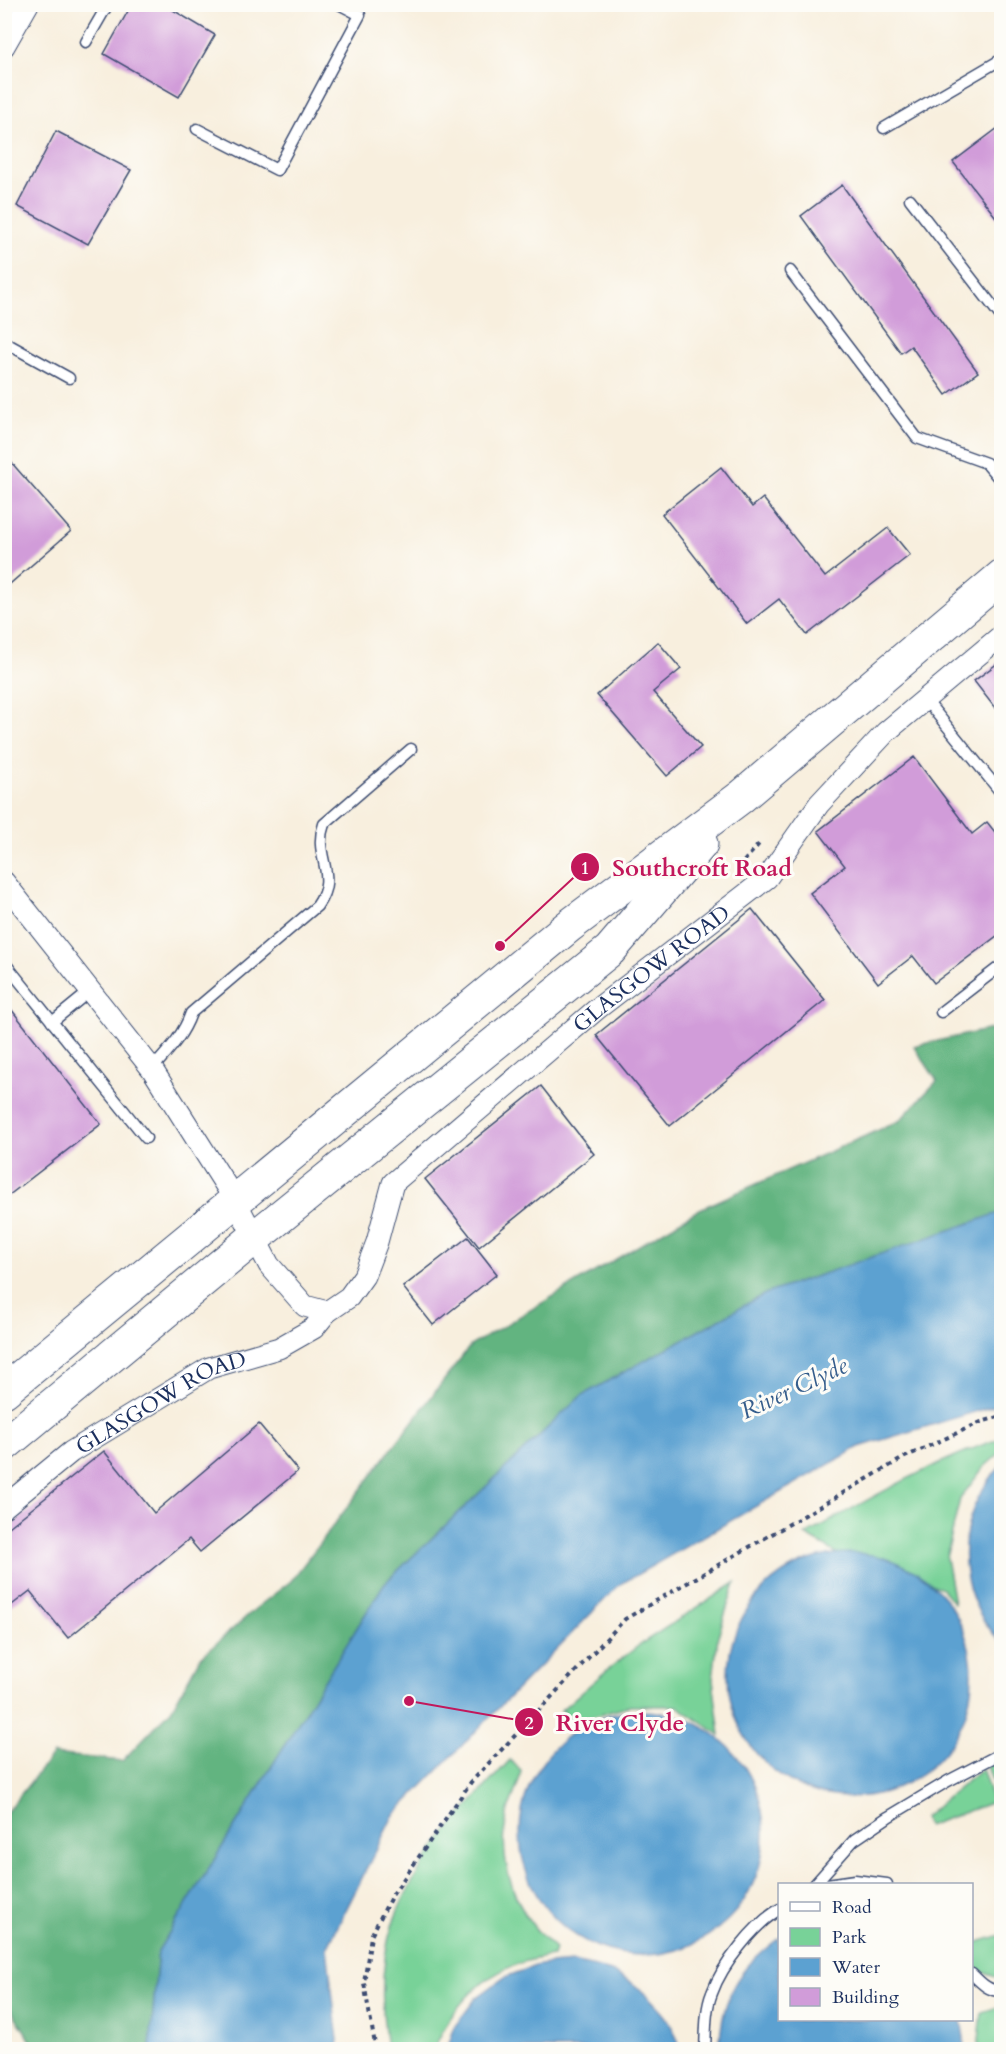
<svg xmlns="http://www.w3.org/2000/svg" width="1006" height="2054" viewBox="0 0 1006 2054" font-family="Cardo,serif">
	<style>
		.green { fill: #78d298; stroke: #4a807b; stroke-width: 1.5 }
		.forest { fill: #62b480; stroke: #3e726f; stroke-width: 1.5 }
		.water { fill: #5ca1d1; stroke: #3c6898; stroke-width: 1.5 }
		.building { fill: #d19cd9 }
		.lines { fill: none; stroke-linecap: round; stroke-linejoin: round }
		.service-casing { stroke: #3c4c71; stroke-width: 13 }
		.minor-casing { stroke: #3c4c71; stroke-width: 23 }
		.primary-casing { stroke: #3c4c71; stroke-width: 35 }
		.path { stroke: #3c4c71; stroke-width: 4; stroke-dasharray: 4.5 4.5; stroke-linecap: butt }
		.service { stroke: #fff; stroke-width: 10 }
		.minor { stroke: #fff; stroke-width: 21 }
		.primary { stroke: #fff; stroke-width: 33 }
		.labels { text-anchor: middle; stroke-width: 6; stroke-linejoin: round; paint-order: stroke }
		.street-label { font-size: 22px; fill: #1b2f5e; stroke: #fdfcf7 }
		.water-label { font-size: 24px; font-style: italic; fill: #355d8c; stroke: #fdfcf7 }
		.leader { fill: none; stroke: #c2185b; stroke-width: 2 }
		.callout-dot { fill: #c2185b; stroke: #fdfcf7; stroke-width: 2 }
		.mark-label { font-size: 18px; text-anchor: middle; font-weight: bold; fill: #fff }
		.callout-label { font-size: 24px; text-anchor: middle; font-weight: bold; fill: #c2185b; stroke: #fdfcf7; stroke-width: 6; stroke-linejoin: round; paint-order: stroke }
	</style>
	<rect width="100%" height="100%" fill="#fdfcf7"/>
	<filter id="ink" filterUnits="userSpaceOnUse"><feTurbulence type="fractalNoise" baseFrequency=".0167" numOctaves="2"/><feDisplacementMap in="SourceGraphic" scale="12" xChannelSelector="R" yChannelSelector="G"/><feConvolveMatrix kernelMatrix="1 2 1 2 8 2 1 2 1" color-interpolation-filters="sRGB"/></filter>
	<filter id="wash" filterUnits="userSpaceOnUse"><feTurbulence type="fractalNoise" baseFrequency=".008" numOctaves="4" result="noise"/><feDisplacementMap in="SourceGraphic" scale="24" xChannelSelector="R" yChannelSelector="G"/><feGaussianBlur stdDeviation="1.35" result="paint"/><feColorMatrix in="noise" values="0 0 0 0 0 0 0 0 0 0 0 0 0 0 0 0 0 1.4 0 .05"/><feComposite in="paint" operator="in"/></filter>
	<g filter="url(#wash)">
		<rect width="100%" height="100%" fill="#f8efde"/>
		<g class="green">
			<path d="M 1001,1438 L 1001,1452 L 983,1468 L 960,1499 L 946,1558 L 954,1603 L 942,1589 L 886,1560 L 840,1555 L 805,1535 C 869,1499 932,1462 1001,1438 Z"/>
			<polygon points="735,1583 718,1636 713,1679 720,1735 677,1706 630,1706 575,1722 561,1710 607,1670 642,1643"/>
			<polygon points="1001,1758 1001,1800 999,1801 987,1766"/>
			<path d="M 510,1760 L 521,1770 C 520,1785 510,1800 507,1815 C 497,1864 516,1916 555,1948 L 553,1956 C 493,1963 457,1996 434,2049 L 387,2049 C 381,2009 380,1962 393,1923 C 415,1862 467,1806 510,1760 Z"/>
			<polygon points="982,1769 993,1802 927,1826 924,1817"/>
			<path d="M 1001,1935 L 1002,1935 L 1001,1978 C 979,1974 971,1966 972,1944 Z"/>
			<polygon points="1001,2006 1001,2049 978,2049 982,2012"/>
		</g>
		<polygon class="forest" points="1001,1027 1001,1214 765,1294 581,1396 384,1584 158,1951 150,2049 36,2049 5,2000 5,1814 53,1754 122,1761 171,1710 200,1658 255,1609 291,1581 470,1346 700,1209 899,1121 937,1081 914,1046"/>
		<g class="water">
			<polygon points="996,1214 1001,1214 1001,1404 859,1447 619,1585 393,1816 327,1948 339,2049 150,2049 158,1951 384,1584 581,1396 765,1294"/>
			<path d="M 1001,1466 L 1001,1642 C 952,1593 953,1515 1001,1466 Z"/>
			<circle cx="850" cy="1675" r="122"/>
			<circle cx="642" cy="1833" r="122"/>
			<path d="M 779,1938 L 780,2020 L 961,2020 L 964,2038 L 963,2049 L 719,2049 C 723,1994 735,1971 779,1938 Z"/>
			<path d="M 573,1962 C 584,1965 595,1966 605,1970 C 637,1979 674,2017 680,2049 L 447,2049 L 455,2026 L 476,1998 L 505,1977 L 538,1965 Z"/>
		</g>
		<g id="blocks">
			<g class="building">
				<polygon points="132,4 163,4 215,35 179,97 104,54"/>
				<polygon points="1002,125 1002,225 953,162"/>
				<polygon points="56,131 131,170 88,244 17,206"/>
				<polygon points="842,185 978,372 946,395 911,346 901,353 801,216"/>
				<polygon points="4,454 71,531 4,589"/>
				<polygon points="721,467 752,507 763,498 825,577 888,528 910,555 807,635 779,599 747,624 662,514"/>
				<polygon points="658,642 681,669 653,692 701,747 667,776 597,695"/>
				<polygon points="1002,660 1002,717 974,681"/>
				<polygon points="914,757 972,834 987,822 1002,841 1002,932 934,983 913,956 878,983 810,893 845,866 818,831"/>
				<polygon points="752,909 825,1000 670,1126 596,1035"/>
				<polygon points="4,1000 101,1124 4,1199"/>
				<polygon points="541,1086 594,1154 479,1247 425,1179"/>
				<polygon points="468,1237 497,1274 433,1325 403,1287"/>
				<polygon points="259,1424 298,1471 200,1552 189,1539 68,1638 30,1591 4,1611 4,1531 104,1451 154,1513"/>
			</g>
		</g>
	</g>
	<g filter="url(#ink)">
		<use href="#blocks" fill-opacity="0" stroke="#3c4c71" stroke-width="1.5"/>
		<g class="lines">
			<g class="service-casing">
				<g id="service">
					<polyline points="86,42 108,4"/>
					<polyline points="884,128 1002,59"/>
					<polyline points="197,129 277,170 360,15 339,4"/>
					<polyline points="910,199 1002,318"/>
					<polyline points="790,271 917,438 986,463 1002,482"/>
					<polyline points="4,342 69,378"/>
					<polyline points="925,699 1002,794"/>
					<polyline points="4,962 146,1138"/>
					<polyline points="941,1012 1002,965"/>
					<polyline points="52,1022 90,991"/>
					<path d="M 152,1069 C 168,1051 183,1036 191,1013 L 317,906 C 340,873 312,857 324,824 L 411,749"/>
					<polyline points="815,1884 854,1840 888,1817 948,1781 1002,1753"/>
					<polyline points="827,1884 855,1880 887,1884"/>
					<path d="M 972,1974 C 980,1982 989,1992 1002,1991"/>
					<path d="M 705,2050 C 706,2031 705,2010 712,1993 C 722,1965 754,1924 780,1909"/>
				</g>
			</g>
			<g class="minor-casing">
				<g id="minor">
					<polyline points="4,46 28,4"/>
					<path id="s1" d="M 4,882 L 152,1069 L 235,1200 L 269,1265 L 305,1306 L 327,1312 L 349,1297 L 364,1276 L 377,1242 L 393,1183 L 597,1009 L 767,878 L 819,804 L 886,732 L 1002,635"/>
					<path id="s2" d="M 4,1507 L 71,1452 L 209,1368 L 279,1348 L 314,1328 L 327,1312"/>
				</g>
			</g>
			<g class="primary-casing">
				<g id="primary">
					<polyline points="4,1391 569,926 741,797 1002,576"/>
					<polyline points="4,1445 254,1238 610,950 701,844"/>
				</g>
			</g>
			<g class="path">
				<polyline points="738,868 759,844"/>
				<polyline points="376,2050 364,1983 371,1936 391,1897 471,1782 625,1619 905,1457 981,1422 1002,1416"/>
			</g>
			<use href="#service" class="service"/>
			<use href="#minor" class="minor"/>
			<use href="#primary" class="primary"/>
		</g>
	</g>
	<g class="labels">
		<g class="street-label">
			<text dy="8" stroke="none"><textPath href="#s1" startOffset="1030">GLASGOW ROAD</textPath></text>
			<text dy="8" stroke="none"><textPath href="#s2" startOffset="190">GLASGOW ROAD</textPath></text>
		</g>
		<g class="water-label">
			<text transform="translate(794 1388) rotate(-25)" y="8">River Clyde</text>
		</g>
	</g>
	<path class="leader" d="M500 946L585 867M409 1701L529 1722"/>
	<g class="callout-dot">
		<circle cx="500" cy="946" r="6"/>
		<circle cx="409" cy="1701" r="6"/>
		<circle cx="585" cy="867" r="15"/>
		<circle cx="529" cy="1722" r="15"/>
	</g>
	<g class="mark-label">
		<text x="585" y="874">1</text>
		<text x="529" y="1729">2</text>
	</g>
	<g class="callout-label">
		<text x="702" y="876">Southcroft Road</text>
		<text x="620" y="1731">River Clyde</text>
	</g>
	<rect width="1006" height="2054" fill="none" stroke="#fdfcf7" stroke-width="24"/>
	<rect x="778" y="1883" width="195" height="138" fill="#fdfcf7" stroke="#a3aaba" stroke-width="1.5"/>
	<rect x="790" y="1902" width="30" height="9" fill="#ffffff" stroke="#a3aaba" stroke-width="1.5"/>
	<text x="832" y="1913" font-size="18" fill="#1b2f5e">Road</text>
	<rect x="790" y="1928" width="30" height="18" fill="#78d298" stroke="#a3aaba" stroke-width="1.5"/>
	<text x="832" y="1943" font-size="18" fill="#1b2f5e">Park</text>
	<rect x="790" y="1958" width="30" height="18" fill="#5ca1d1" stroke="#a3aaba" stroke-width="1.5"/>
	<text x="832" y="1973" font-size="18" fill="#1b2f5e">Water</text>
	<rect x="790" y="1988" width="30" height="18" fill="#d19cd9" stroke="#a3aaba" stroke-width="1.5"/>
	<text x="832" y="2003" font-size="18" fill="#1b2f5e">Building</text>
</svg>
